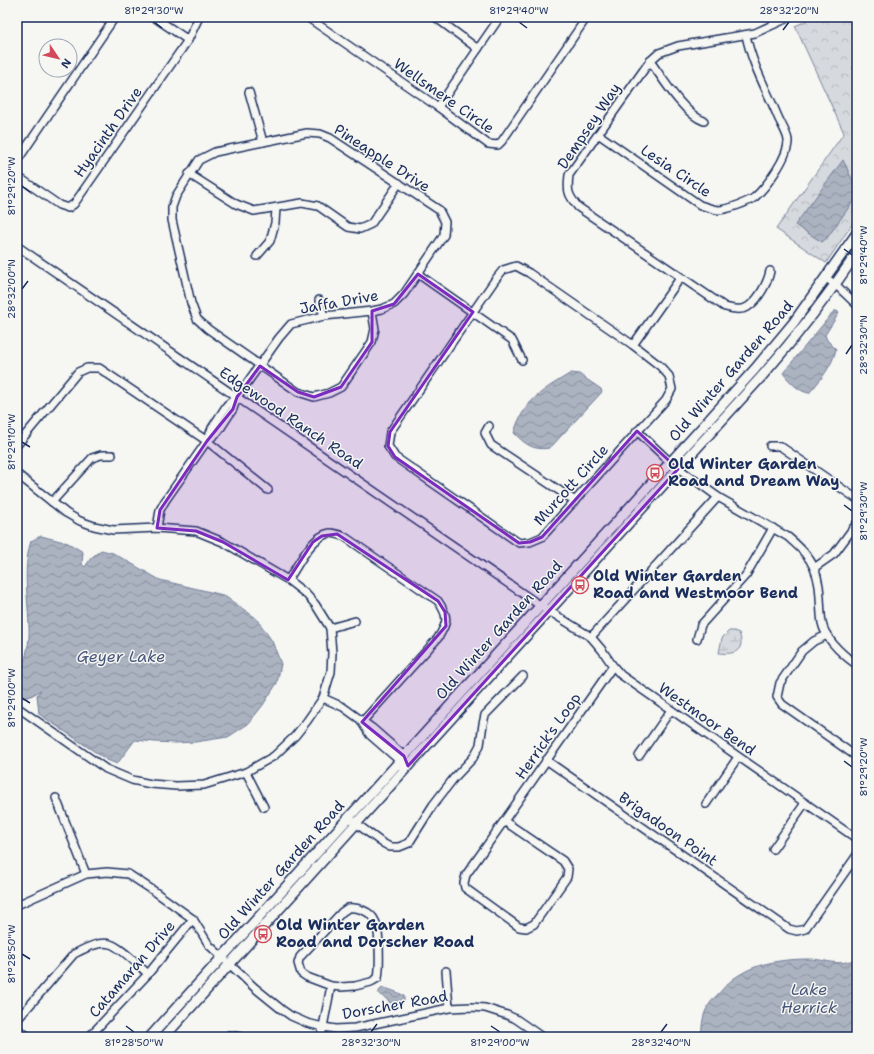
<svg xmlns="http://www.w3.org/2000/svg" width="874" height="1054" viewBox="0 0 874 1054" font-family="'Shantell Sans',sans-serif">
	<style>
		.wetland { fill: url(#wetland-marsh); stroke: #78849e }
		.park { fill: url(#park-crowns); stroke: #78849e }
		.water { fill: url(#water-waves); stroke: #717e99 }
		.lines { fill: none; stroke-linecap: round; stroke-linejoin: round }
		.minor-casing { stroke: #1b2f5e; stroke-width: 10 }
		.major-casing { stroke: #1b2f5e; stroke-width: 12 }
		.minor { stroke: #f6f6f2; stroke-width: 7 }
		.major { stroke: #f6f6f2; stroke-width: 9 }
		.marked { fill: #7b2cbf; fill-opacity: 0.2; stroke: #7b2cbf; stroke-width: 3; stroke-linejoin: round }
		.ticks { fill: none; stroke: #1b2f5e; stroke-width: 1.5 }
		.labels { text-anchor: middle; stroke-width: 3; stroke-linejoin: round; paint-order: stroke }
		.street-label { font-size: 15px; fill: #1b2f5e; stroke: #f6f6f2 }
		.poi-label { font-size: 15px; font-weight: bold; fill: #1b2f5e; stroke: #f6f6f2; text-anchor: start }
		.water-label { font-size: 16px; font-style: italic; fill: #46567b; stroke: #f6f6f2 }
		.neatline { fill: none; stroke: #1b2f5e; stroke-width: 1.5 }
		.ticks-label { font-size: 10px; text-anchor: middle; fill: #1b2f5e }
	</style>
	<defs>
		<pattern id="wetland-marsh" width="20" height="14" patternUnits="userSpaceOnUse"><rect width="20" height="14" fill="#d6d9dd"/><path d="M1 5h8M5 5V1M11 12h8M15 12V8" fill="none" stroke="#b7bbc0"/></pattern>
		<pattern id="park-crowns" width="20" height="18" patternUnits="userSpaceOnUse"><rect width="20" height="18" fill="#d6d9dd"/><path d="M2 6a3 3 0 1 1 6 0M12 15a3 3 0 1 1 6 0" fill="none" stroke="#b7bbc0"/></pattern>
		<pattern id="water-waves" width="16" height="10" patternUnits="userSpaceOnUse"><rect width="16" height="10" fill="#abb2c0"/><path d="M0 5q4-4 8 0t8 0" fill="none" stroke="#8a919f"/></pattern>
	</defs>
	<rect width="100%" height="100%" fill="#f6f6f2"/>
	<filter id="ink" filterUnits="userSpaceOnUse"><feTurbulence type="fractalNoise" baseFrequency=".025" numOctaves="2"/><feDisplacementMap in="SourceGraphic" scale="8" xChannelSelector="R" yChannelSelector="G"/><feConvolveMatrix kernelMatrix="1 2 1 2 8 2 1 2 1" color-interpolation-filters="sRGB"/></filter>
	<g filter="url(#ink)">
		<path class="wetland" d="M 729,631 L 734,631 L 739,633 C 746,651 734,655 719,653 L 722,638 Z"/>
		<polygon class="park" points="805,17 857,17 857,217 826,263 776,229 844,133 795,26 806,21"/>
		<g class="water">
			<polygon points="843,160 857,190 857,196 827,238 822,242 795,225"/>
			<path d="M 834,311 L 837,311 L 839,313 L 825,335 L 827,340 L 836,349 C 833,365 820,381 809,393 C 799,392 788,380 783,373 Z"/>
			<path d="M 571,373 L 579,374 L 601,389 L 602,392 L 550,448 C 533,451 525,444 514,433 C 523,401 544,389 571,373 Z"/>
			<path d="M 41,536 L 68,543 L 83,552 L 82,564 L 85,567 L 91,558 L 101,550 L 113,553 L 160,580 L 223,595 L 256,618 L 272,641 L 281,664 L 277,683 L 263,705 L 248,724 L 228,737 L 195,742 L 175,743 L 155,742 L 135,740 L 117,764 L 107,760 L 39,714 L 37,695 L 41,690 L 31,696 L 23,698 L 17,690 L 17,686 C 21,671 28,653 29,637 C 30,606 21,572 31,541 Z"/>
			<path d="M 857,958 L 857,1037 L 701,1037 C 702,1028 702,1018 706,1010 C 709,1003 715,997 721,991 C 726,985 732,979 739,975 C 759,962 786,959 809,959 C 827,959 839,968 857,958 Z"/>
			<path d="M 382,988 C 387,988 400,993 404,996 L 404,1001 L 390,1003 L 388,1000 L 379,994 L 379,991 Z"/>
		</g>
		<g class="lines">
			<g class="minor-casing">
				<g id="minor">
					<polyline points="154,17 188,40"/>
					<polyline points="307,17 438,107 488,144 498,145 502,141 587,17"/>
					<polyline points="435,17 478,49"/>
					<polyline points="17,19 19,17"/>
					<path d="M 650,61 C 663,79 684,114 704,121"/>
					<polyline points="249,92 263,142"/>
					<polyline points="438,107 500,17"/>
					<path d="M 598,134 L 700,205 C 706,207 712,209 718,210 C 726,210 749,202 755,197 C 767,186 789,156 788,140 C 787,133 781,124 778,117 C 767,90 752,65 746,35"/>
					<polyline points="17,161 115,17"/>
					<polyline points="189,174 236,204 254,211 302,203 318,206 348,227 360,229 371,224 399,183"/>
					<polyline points="17,176 59,205 68,208 74,204 188,40 199,17"/>
					<polyline points="17,246 541,606 591,637 602,650 613,666 621,675 857,839"/>
					<polyline points="257,256 270,241 275,223 276,208"/>
					<polygon points="516,266 529,273 633,345 660,366 669,376 672,389 666,400 542,537 530,542 519,543 395,457 388,446 390,432 495,280 503,270"/>
					<path d="M 770,271 C 768,282 759,299 749,306 C 743,311 732,309 725,307 L 578,207 C 568,195 567,191 569,175 L 650,61 L 659,53 L 678,46 L 755,33 L 790,17"/>
					<polyline points="418,274 512,340 522,360"/>
					<polyline points="826,278 836,285 857,305"/>
					<polyline points="319,300 324,316"/>
					<polyline points="633,345 681,277"/>
					<polyline points="489,426 485,433 491,445 575,501"/>
					<path d="M 637,431 L 670,462 L 718,497 L 788,537 C 798,546 809,555 814,568 C 822,586 819,604 822,623 C 826,641 843,655 857,665"/>
					<polyline points="207,441 212,428 227,405 237,397 279,338 291,324 324,316 372,311 382,309 394,304 404,294 444,235 445,222 439,210 330,138 320,134 307,133 215,152 199,160 176,196 172,207 172,220 191,303 197,319 208,329 298,392 314,397 329,393 341,387 372,342 375,329 372,311"/>
					<polyline points="17,445 78,372 87,368 99,368 207,441 268,490"/>
					<polyline points="770,446 780,446 857,499"/>
					<polyline points="17,474 66,513 80,521 94,526 113,530 157,528 196,531 223,542 288,580 306,594 315,604 330,628 332,653 331,672 323,698 307,721 295,736 274,756 246,772 204,785 176,786 151,784 132,780 106,769 17,707"/>
					<polyline points="52,502 92,458 101,455 112,455"/>
					<polyline points="157,528 160,510 165,501 207,441 218,432 233,409 237,397"/>
					<polyline points="814,568 834,554 857,523"/>
					<path d="M 288,580 C 298,566 311,536 330,533 C 336,533 340,535 345,537 L 438,601 C 449,617 448,622 438,638 L 362,722"/>
					<polyline points="330,628 355,621"/>
					<polyline points="827,635 814,641 802,651 780,683 777,697 782,704 857,757"/>
					<polyline points="591,637 718,497"/>
					<polyline points="697,639 701,625 746,575 773,528"/>
					<polyline points="323,698 343,707 372,728 404,756 406,760"/>
					<polyline points="363,724 370,735 400,761 404,763"/>
					<polyline points="639,756 671,710"/>
					<polyline points="546,760 789,929 797,931 805,929 857,855"/>
					<polyline points="246,772 264,807"/>
					<polyline points="56,798 86,874"/>
					<polyline points="706,804 738,757"/>
					<polyline points="353,821 381,842 390,847 399,847 409,843 433,805 454,778 473,758 480,745 483,724 485,715 523,676"/>
					<polyline points="504,821 563,861 568,869 567,877 534,924 526,928 519,927 465,888 464,883 466,875 613,666"/>
					<polyline points="773,849 805,803"/>
					<polyline points="17,905 86,874 107,872 128,874 154,891 193,919 209,945 255,988 281,1009 291,1016 307,1023 323,1027 336,1029 355,1028 449,1008 471,1007 485,1008 507,1015 516,1019 542,1037"/>
					<path d="M 348,908 C 357,907 371,911 375,921 C 380,930 380,967 378,978 L 371,982 L 355,986 L 341,987 L 331,986 L 307,977 L 301,973 L 298,963 L 300,957 L 342,912 Z"/>
					<polyline points="446,971 449,1008"/>
					<path d="M 17,1020 L 74,954 C 84,949 98,941 110,944 C 121,947 139,966 148,974"/>
					<polyline points="17,1029 29,1037"/>
					<polyline points="89,1037 148,974 193,919"/>
					<polyline points="227,1037 229,1035 241,1037"/>
					<polyline points="321,1037 331,986"/>
				</g>
			</g>
			<g class="major-casing">
				<g id="major">
					<polyline points="150,1037 755,369 794,322 857,233"/>
					<path d="M 164,1037 L 408,766 L 762,376 C 796,337 828,296 857,253"/>
				</g>
			</g>
			<use href="#minor" class="minor"/>
			<use href="#major" class="major"/>
		</g>
	</g>
	<path class="marked" d="M 418,274 L 473,312 L 390,432 L 388,446 L 395,457 L 519,543 L 530,542 L 542,537 L 637,431 L 678,469 L 408,766 L 404,756 L 362,722 L 446,626 L 445,612 L 438,601 L 337,534 L 322,536 L 313,542 L 288,580 L 223,542 L 196,531 L 157,528 L 160,510 L 207,441 L 233,409 L 237,397 L 260,366 L 298,392 L 314,397 L 341,387 L 372,342 L 372,311 L 394,304 Z"/>
	<path class="ticks" d="M 154,22 L 162,28M 519,22 L 527,28M 783,30 L 789,22M 22,186 L 30,192M 844,249 L 852,255M 22,289 L 28,281M 846,354 L 852,345M 22,442 L 30,447M 844,505 L 852,511M 22,698 L 30,703M 844,761 L 852,767M 22,954 L 30,959M 126,1026 L 134,1032M 491,1026 L 500,1032M 371,1032 L 377,1024M 661,1032 L 667,1024"/>
	<defs>
		<g id="bus-ring" transform="scale(0.9)"><circle r="9.5" fill="#f6f6f2" stroke="#d1495b" stroke-width="1.5"/><path d="M-5-6H5V4H4V6H2V4H-2V6H-4V4H-5ZM-3.5-4V0h7V-4ZM-3.5 1.2v1.5H-2V1.2ZM2 1.2v1.5H3.5V1.2Z" fill="#d1495b"/></g>
	</defs>
	<g fill-rule="evenodd">
		<use href="#bus-ring" x="655" y="473"/>
		<use href="#bus-ring" x="580" y="585"/>
		<use href="#bus-ring" x="263" y="934"/>
	</g>
	<g class="labels">
		<g class="street-label">
			<text transform="translate(444 96) rotate(35)" y="5">Wellsmere Circle</text>
			<text transform="translate(589 126) rotate(-56)" y="5">Dempsey Way</text>
			<text transform="translate(108 132) rotate(-55)" y="5">Hyacinth Drive</text>
			<text transform="translate(382 158) rotate(33)" y="5">Pineapple Drive</text>
			<text transform="translate(676 171) rotate(34)" y="5">Lesia Circle</text>
			<text transform="translate(339 302) rotate(-10)" y="5">Jaffa Drive</text>
			<text transform="translate(731 371) rotate(-49)" y="5">Old Winter Garden Road</text>
			<text transform="translate(291 418) rotate(34)" y="5">Edgewood Ranch Road</text>
			<text transform="translate(571 485) rotate(-48)" y="5">Murcott Circle</text>
			<text transform="translate(499 630) rotate(-48)" y="5">Old Winter Garden Road</text>
			<text transform="translate(707 719) rotate(35)" y="5">Westmoor Bend</text>
			<text transform="translate(548 736) rotate(-55)" y="5">Herrick's Loop</text>
			<text transform="translate(668 829) rotate(35)" y="5">Brigadoon Point</text>
			<text transform="translate(281 870) rotate(-48)" y="5">Old Winter Garden Road</text>
			<text transform="translate(132 969) rotate(-49)" y="5">Catamaran Drive</text>
			<text transform="translate(395 1005) rotate(-10)" y="5">Dorscher Road</text>
		</g>
		<g class="poi-label">
			<text x="668" y="469">Old Winter Garden<tspan x="668" dy="17">Road and Dream Way</tspan></text>
			<text x="593" y="581">Old Winter Garden<tspan x="593" dy="17">Road and Westmoor Bend</tspan></text>
			<text x="276" y="930">Old Winter Garden<tspan x="276" dy="17">Road and Dorscher Road</tspan></text>
		</g>
		<g class="water-label">
			<text x="121" y="662">Geyer Lake</text>
			<text x="809" y="995">Lake<tspan x="809" dy="18">Herrick</tspan></text>
		</g>
	</g>
	<rect width="874" height="1054" fill="none" stroke="#f6f6f2" stroke-width="44"/>
	<g transform="translate(58 58) rotate(125)"><circle r="19" fill="#f6f6f2" stroke="#9ea6b7"/>
	<path d="M0-3L7 15L0 10L-7 15Z" fill="#d1495b"/>
	<text y="-6" font-size="11" font-weight="bold" text-anchor="middle" fill="#1b2f5e">N</text>
	</g>
	<rect x="22" y="22" width="830" height="1010" class="neatline"/>
	<g class="ticks-label">
		<text x="154" y="14">81°29'30"W</text>
		<text x="519" y="14">81°29'40"W</text>
		<text x="789" y="14">28°32'20"N</text>
		<text transform="translate(11 186) rotate(-90)" y="4">81°29'20"W</text>
		<text transform="translate(863 255) rotate(-90)" y="4">81°29'40"W</text>
		<text transform="translate(11 289) rotate(-90)" y="4">28°32'00"N</text>
		<text transform="translate(863 345) rotate(-90)" y="4">28°32'30"N</text>
		<text transform="translate(11 442) rotate(-90)" y="4">81°29'10"W</text>
		<text transform="translate(863 511) rotate(-90)" y="4">81°29'30"W</text>
		<text transform="translate(11 698) rotate(-90)" y="4">81°29'00"W</text>
		<text transform="translate(863 767) rotate(-90)" y="4">81°29'20"W</text>
		<text transform="translate(11 954) rotate(-90)" y="4">81°28'50"W</text>
		<text x="134" y="1046">81°28'50"W</text>
		<text x="371" y="1046">28°32'30"N</text>
		<text x="500" y="1046">81°29'00"W</text>
		<text x="661" y="1046">28°32'40"N</text>
	</g>
</svg>
